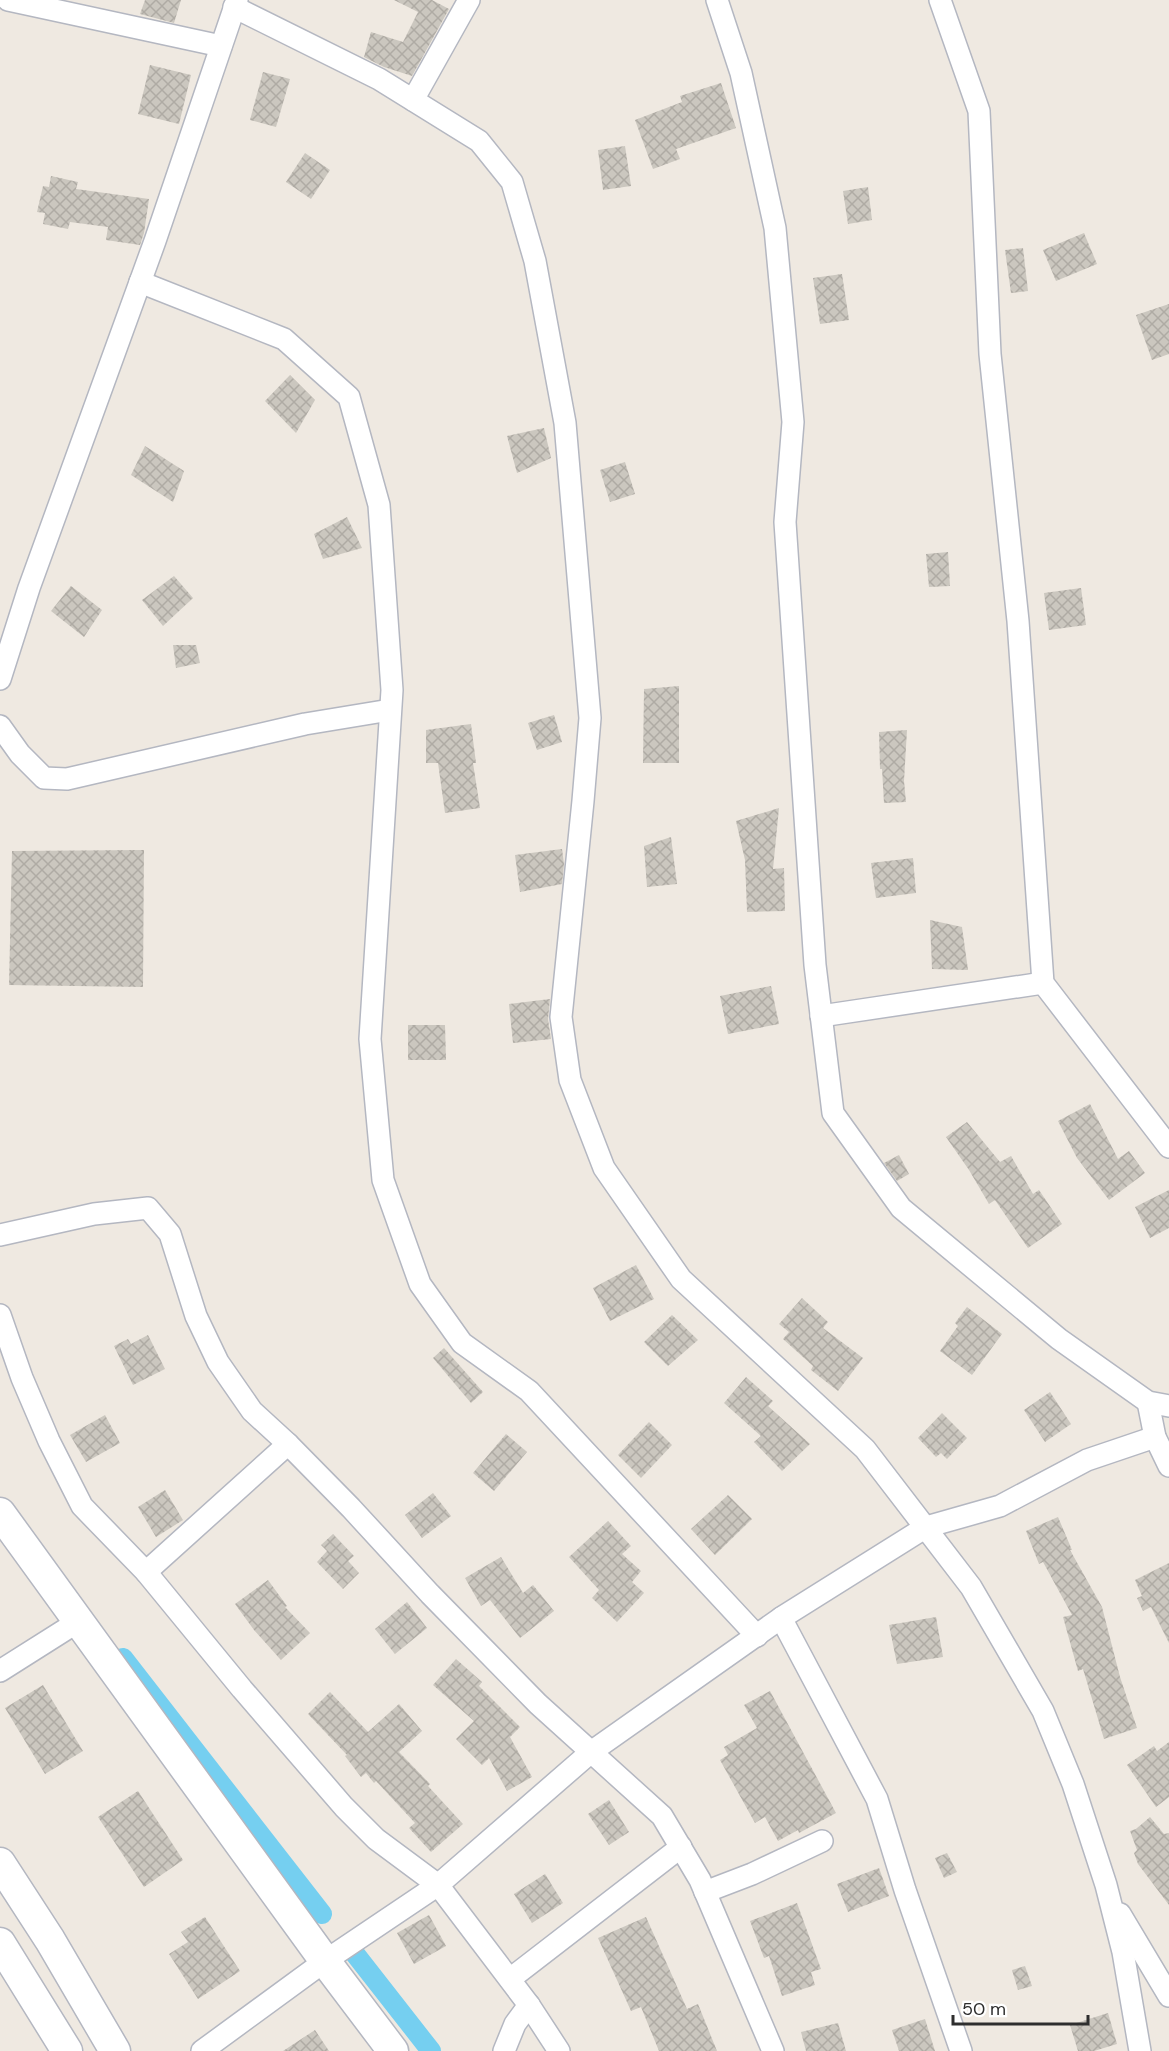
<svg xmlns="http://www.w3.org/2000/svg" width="1169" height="2051" viewBox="0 0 1169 2051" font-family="'DM Sans',sans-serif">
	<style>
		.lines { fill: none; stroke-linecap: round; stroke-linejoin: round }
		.canal { stroke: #75cff0; stroke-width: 20 }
		.building { fill: url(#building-cross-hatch) }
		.street-casing { stroke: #b4b7c1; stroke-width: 24 }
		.secondary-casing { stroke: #b4b7c1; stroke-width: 33 }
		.street { stroke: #fff; stroke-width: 21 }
		.secondary { stroke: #fff; stroke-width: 30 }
	</style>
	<defs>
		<pattern id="building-cross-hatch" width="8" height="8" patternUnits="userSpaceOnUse" patternTransform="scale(1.5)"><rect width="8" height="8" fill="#cbc7bf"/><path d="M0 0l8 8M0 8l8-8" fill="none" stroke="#afaba4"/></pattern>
	</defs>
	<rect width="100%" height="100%" fill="#efe9e1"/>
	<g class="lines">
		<g class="canal">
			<polyline points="123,1658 322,1914"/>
			<polyline points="352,1950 431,2051"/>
		</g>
	</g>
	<g class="building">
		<polygon points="145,0 181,0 174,23 140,14"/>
		<polygon points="394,0 432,0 449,9 412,76 384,67 364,57 371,32 403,42 418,12"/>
		<polygon points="150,65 191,75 179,124 138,114"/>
		<polygon points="263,72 290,79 276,127 250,120"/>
		<polygon points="721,83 736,128 676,149 680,159 653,169 635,120 682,102 680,96"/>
		<polygon points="625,146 631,186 603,190 598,150"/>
		<polygon points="305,153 330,170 311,199 286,182"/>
		<polygon points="51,176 78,182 76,189 149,199 144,233 140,245 106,240 108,227 70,222 68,229 43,224 45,213 37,212 43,186 49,187"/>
		<polygon points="868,187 872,220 848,224 843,191"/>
		<polygon points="1084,233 1097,264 1056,281 1043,250"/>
		<polygon points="1023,248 1028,291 1011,293 1005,250"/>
		<polygon points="842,274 849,320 820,324 813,278"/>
		<polygon points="1169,304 1169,354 1152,360 1136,315"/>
		<polygon points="290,375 315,400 296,433 265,401"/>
		<polygon points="544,428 551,458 517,473 507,436"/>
		<polygon points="145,446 184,471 173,502 131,475"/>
		<polygon points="625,462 635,494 610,502 600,470"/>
		<polygon points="347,517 362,548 323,559 314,534"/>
		<polygon points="948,552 950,586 929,587 926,554"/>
		<polygon points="174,576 193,598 163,626 142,600"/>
		<polygon points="71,586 102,610 84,637 51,611"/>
		<polygon points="1081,588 1086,625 1049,630 1044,593"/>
		<polygon points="173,645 196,645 200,663 176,668"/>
		<polygon points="679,686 679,763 643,763 644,689"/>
		<polygon points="554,715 562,742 537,750 528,723"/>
		<polygon points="471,724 476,763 473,763 480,808 445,813 438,763 426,763 426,730"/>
		<polygon points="907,730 904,781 906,802 884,803 882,769 880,769 879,732"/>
		<polygon points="779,808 773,869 784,868 785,911 747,912 745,860 736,821"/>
		<polygon points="671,837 677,884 647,887 644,846"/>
		<polygon points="562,849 564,864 562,884 520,892 515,855"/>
		<polygon points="144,850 143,987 9,985 12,851"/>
		<polygon points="913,858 916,893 876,898 871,863"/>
		<polygon points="930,920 962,927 968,970 932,969"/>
		<polygon points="771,986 779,1024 728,1034 720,996"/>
		<polygon points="550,999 548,1019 551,1039 513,1043 509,1004"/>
		<polygon points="408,1025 445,1025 446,1060 408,1060"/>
		<polygon points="1090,1104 1118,1159 1129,1151 1145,1173 1109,1200 1077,1158 1058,1121"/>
		<polygon points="967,1122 1000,1162 1011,1156 1033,1194 1039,1190 1062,1224 1028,1248 995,1200 989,1204 969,1170 946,1137"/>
		<polygon points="899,1155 909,1174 897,1181 884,1163"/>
		<polygon points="1169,1190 1169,1228 1150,1238 1135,1207"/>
		<polygon points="636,1265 654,1299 610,1321 593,1288"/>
		<polygon points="802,1298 828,1322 823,1328 863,1358 838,1391 811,1370 813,1366 783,1339 789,1332 779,1324"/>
		<polygon points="967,1307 1002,1334 972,1375 940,1351 958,1326 955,1323"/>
		<polygon points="672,1315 698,1340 668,1366 644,1342"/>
		<polygon points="148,1335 165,1369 133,1385 114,1346 128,1339 131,1344"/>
		<polygon points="444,1348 483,1392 471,1403 433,1358"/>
		<polygon points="746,1377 773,1401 768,1406 810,1444 782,1471 754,1442 761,1436 724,1403"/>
		<polygon points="1050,1392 1071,1424 1045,1442 1024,1410"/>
		<polygon points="942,1413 967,1438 947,1459 941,1453 936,1457 918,1438"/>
		<polygon points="105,1415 120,1443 86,1462 70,1435"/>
		<polygon points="649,1422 672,1445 641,1478 618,1455"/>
		<polygon points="506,1434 527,1452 494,1491 473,1473"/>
		<polygon points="165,1490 183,1520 156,1537 138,1507"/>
		<polygon points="433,1493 451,1516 422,1538 405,1515"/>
		<polygon points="728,1495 752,1519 715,1555 691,1529"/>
		<polygon points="1058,1517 1072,1550 1070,1550 1102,1607 1120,1677 1137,1728 1104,1739 1083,1669 1078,1671 1063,1617 1072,1615 1043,1562 1039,1564 1026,1531"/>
		<polygon points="608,1521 631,1546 622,1554 641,1571 632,1582 644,1593 617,1622 592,1598 599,1590 569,1557"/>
		<polygon points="333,1534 354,1556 348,1561 359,1573 343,1589 317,1562 327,1551 321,1545"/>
		<polygon points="501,1557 523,1593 533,1585 554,1611 520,1638 490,1600 481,1606 465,1578"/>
		<polygon points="1169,1563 1169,1643 1151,1607 1143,1611 1137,1598 1142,1596 1135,1580"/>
		<polygon points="268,1580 287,1606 285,1607 310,1633 281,1660 254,1630 235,1604"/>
		<polygon points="407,1602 427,1628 395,1654 375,1629"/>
		<polygon points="936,1617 943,1657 897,1664 889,1625"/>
		<polygon points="456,1659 482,1682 479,1686 520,1727 510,1737 532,1777 507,1791 489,1758 482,1765 456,1739 474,1721 433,1685"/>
		<polygon points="43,1685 83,1751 45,1774 5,1708"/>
		<polygon points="770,1691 836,1813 799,1833 798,1830 778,1841 765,1817 755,1823 720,1760 728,1755 724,1747 757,1728 744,1705"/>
		<polygon points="330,1692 368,1732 399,1704 422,1731 399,1752 430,1784 428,1786 463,1824 431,1852 409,1828 415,1823 376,1781 374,1783 366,1773 361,1777 345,1756 347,1755 308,1714"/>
		<polygon points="1169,1742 1169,1797 1156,1807 1127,1765 1154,1746 1157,1751"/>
		<polygon points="138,1791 183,1860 144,1887 98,1817"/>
		<polygon points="609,1800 629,1832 609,1845 588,1814"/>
		<polygon points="1150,1817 1164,1834 1169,1833 1169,1905 1138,1864 1134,1853 1137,1850 1130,1831 1136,1829"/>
		<polygon points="947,1853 957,1872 944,1878 935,1858"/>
		<polygon points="879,1868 889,1896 848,1912 837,1884"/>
		<polygon points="545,1874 563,1903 532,1923 514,1894"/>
		<polygon points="797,1903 821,1969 811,1972 815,1985 782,1996 769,1956 764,1958 750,1921"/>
		<polygon points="429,1915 446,1946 414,1964 397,1933"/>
		<polygon points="205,1917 240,1971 198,1999 169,1954 188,1942 181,1932"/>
		<polygon points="646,1917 687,2009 698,2004 717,2051 659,2051 641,2007 631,2011 598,1938"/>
		<polygon points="1025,1966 1032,1986 1018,1990 1012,1970"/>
		<polygon points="1108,2013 1117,2044 1094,2051 1078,2051 1070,2025"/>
		<polygon points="925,2019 935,2051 899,2051 892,2030"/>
		<polygon points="838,2023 846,2051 806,2051 801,2032"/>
		<polygon points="315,2030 329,2051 283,2051"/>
	</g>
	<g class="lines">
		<g class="street-casing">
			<g id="street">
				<polyline points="8,0 221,46"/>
				<polyline points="717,0 741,73 775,228 793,422 785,522 815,965 833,1113 901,1208 1059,1339 1148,1402 1169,1406"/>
				<polyline points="940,0 979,111 990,354 1018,621 1043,983 1169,1147"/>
				<polyline points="234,7 379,79 479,141 512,182 535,261 565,423 590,718 583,801 561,1017 570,1080 604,1168 681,1279 865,1449 971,1587 1043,1711 1073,1784 1106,1885 1123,1952 1140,2051"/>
				<polyline points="413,100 469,0"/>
				<polyline points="140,282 284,339 349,397 379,505 392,690 370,1039 383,1180 420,1284 462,1343 529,1391 757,1636"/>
				<polyline points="0,679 29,588 155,241 237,0"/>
				<polyline points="0,726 20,754 44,778 67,779 305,724 390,710"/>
				<polyline points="821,1016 1043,983"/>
				<polyline points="0,1235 94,1214 148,1208 170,1234 196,1316 218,1362 252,1411 288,1444 351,1508 430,1594 538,1704 662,1816 700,1880 773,2051"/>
				<polyline points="0,1315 22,1378 49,1441 82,1506 146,1572 242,1689 344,1807 376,1839 438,1885 529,2005 559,2051"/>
				<polyline points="1148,1402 1155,1437 1169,1466"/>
				<polyline points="146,1572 288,1444"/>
				<polyline points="781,1618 877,1799 905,1890 961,2051"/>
				<polyline points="0,1671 79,1621"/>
				<polyline points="705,1892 752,1874 822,1841"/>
				<polyline points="1120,1914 1169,1996"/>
				<polyline points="510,1979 681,1847"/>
				<polyline points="202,2051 325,1961 438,1885 591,1752 781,1618 926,1527 1000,1506 1087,1460 1155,1437"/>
				<polyline points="504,2051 515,2024 529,2005"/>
			</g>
		</g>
		<g class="secondary-casing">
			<g id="secondary">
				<polyline points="0,1513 325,1961 393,2051"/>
				<polyline points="0,1863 50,1940 115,2051"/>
				<polyline points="0,1943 67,2051"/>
			</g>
		</g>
		<use href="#street" class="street"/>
		<use href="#secondary" class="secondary"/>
	</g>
	<path d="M953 2015v9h135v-9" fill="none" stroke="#2e2e2e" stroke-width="3"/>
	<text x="962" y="2015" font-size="18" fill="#2e2e2e" stroke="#ffffff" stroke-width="4.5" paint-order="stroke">50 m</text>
</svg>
